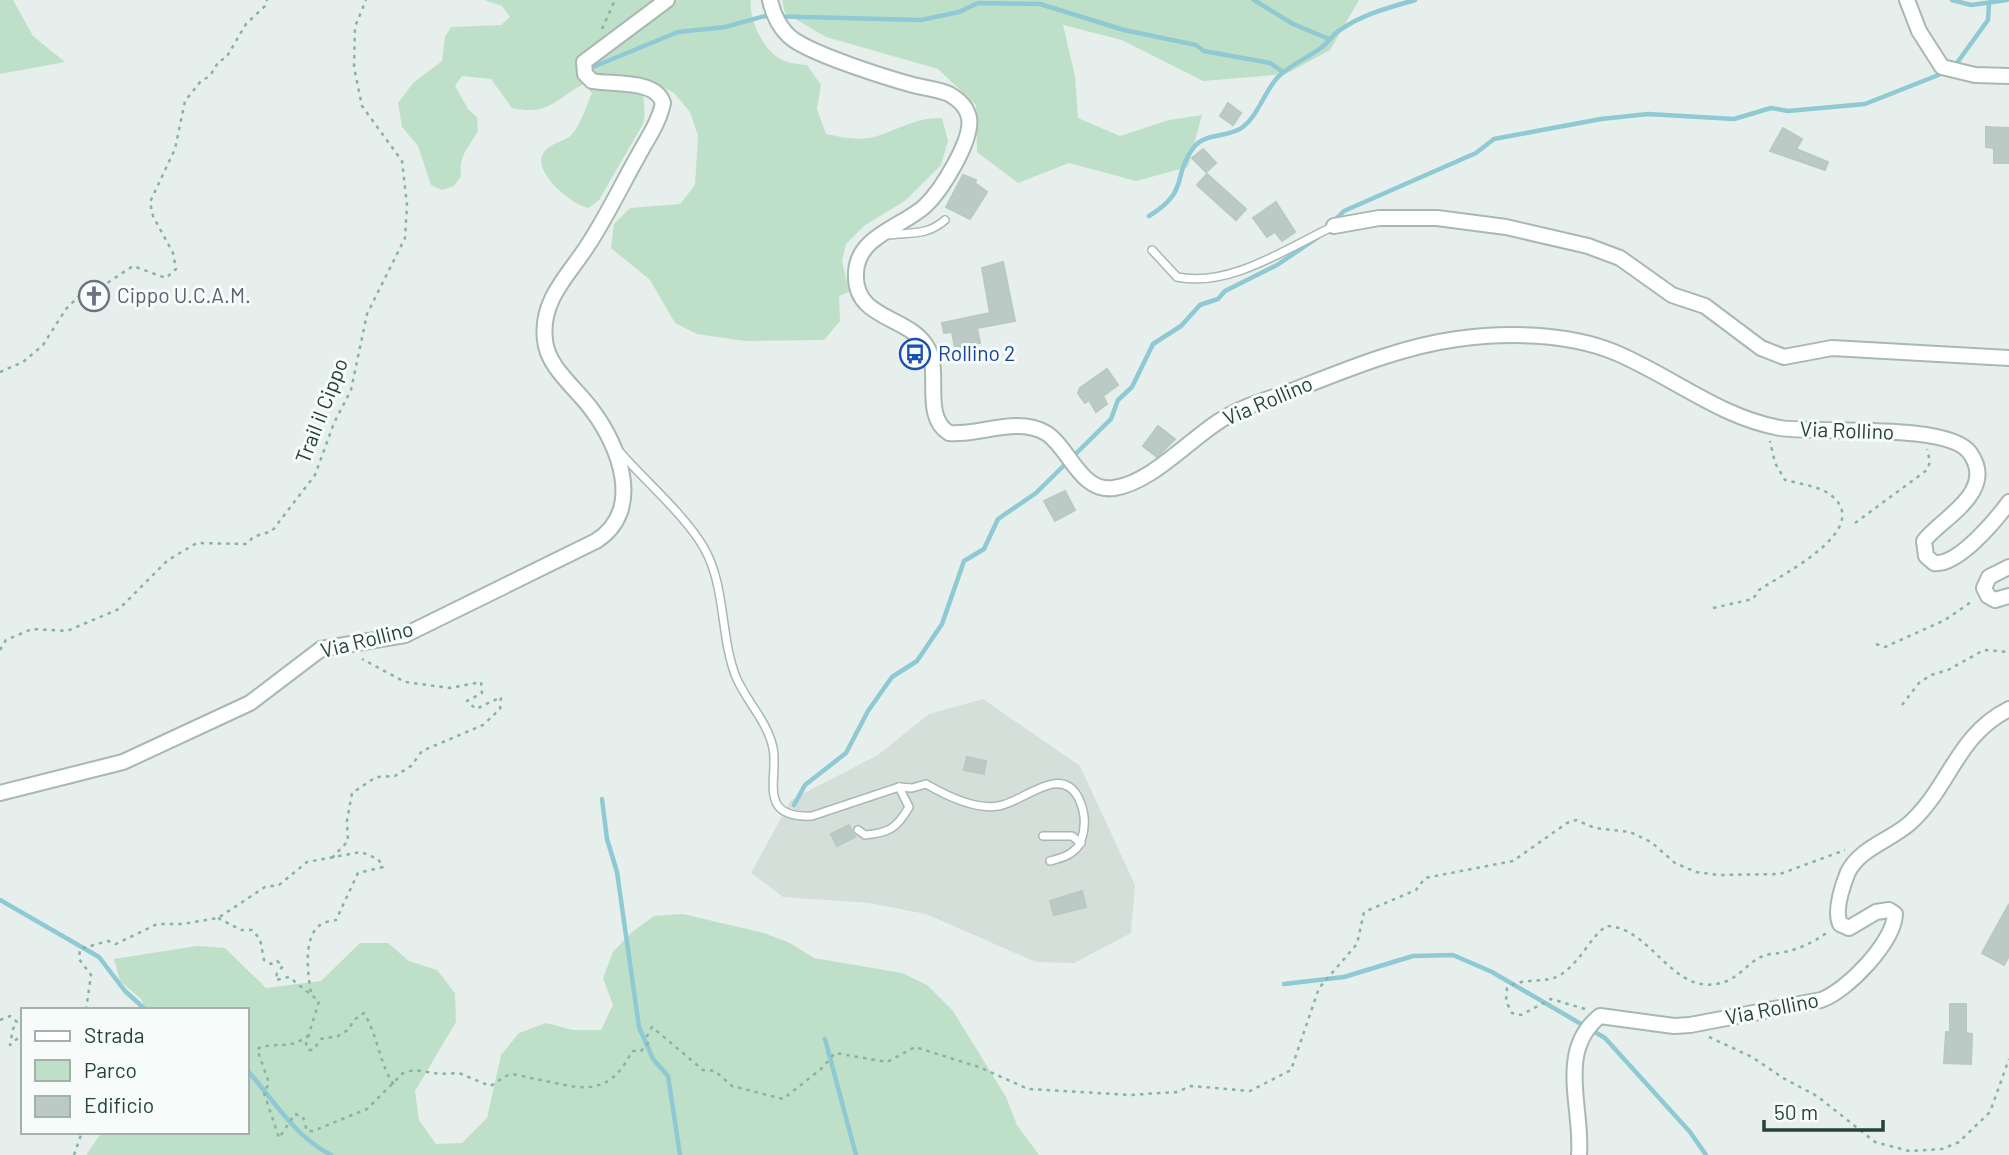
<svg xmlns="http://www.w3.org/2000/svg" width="2009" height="1155" viewBox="0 0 2009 1155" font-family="Barlow,sans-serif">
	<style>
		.built { fill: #d4dfda }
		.green { fill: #bfe0c8 }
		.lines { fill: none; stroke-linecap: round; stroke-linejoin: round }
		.stream { stroke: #8ec9d4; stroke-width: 4.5 }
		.building { fill: #bbcac4; stroke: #b8c9c2; stroke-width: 2 }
		.service-casing { stroke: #a8b8b2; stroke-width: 10 }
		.minor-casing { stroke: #a8b8b2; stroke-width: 18 }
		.path { stroke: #86b3a5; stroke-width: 2.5; stroke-dasharray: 3.5 5; stroke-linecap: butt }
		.service { stroke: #fff; stroke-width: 7 }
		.minor { stroke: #fff; stroke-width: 14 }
		.labels { text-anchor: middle; stroke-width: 6; stroke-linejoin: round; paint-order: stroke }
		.worship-label { font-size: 21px; fill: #5b616d; stroke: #f7fbf9; text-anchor: start }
		.transit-label { font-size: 21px; fill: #164399; stroke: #f7fbf9; text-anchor: start }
		.street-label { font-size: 21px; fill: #24423a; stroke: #f7fbf9 }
	</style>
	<rect width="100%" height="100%" fill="#e6efeb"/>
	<polygon class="built" points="983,699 1080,766 1135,885 1131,933 1074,963 1036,962 926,914 869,903 783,897 751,873 791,800 878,755 929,714"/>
	<g class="green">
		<polygon points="0,0 13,0 33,36 65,62 0,74"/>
		<path d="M 484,0 L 751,0 C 748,19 765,55 785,61 C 791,64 800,64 807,65 L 821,85 L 817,109 L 826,134 C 841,137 859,141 874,137 C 901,129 913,118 942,118 L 948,141 L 941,165 L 906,200 L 864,226 L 846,244 L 842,261 L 849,292 L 839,296 L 840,321 L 824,340 L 745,341 L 697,334 L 675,323 L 650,280 L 611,248 L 614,224 L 630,208 L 680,204 L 695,185 L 698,136 L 690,112 L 674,93 L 657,84 L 644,88 C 642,102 647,111 643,124 L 599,200 L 589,208 C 571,205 535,173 542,156 C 547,144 560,143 569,137 C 580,128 586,106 592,93 L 584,84 C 555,99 549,116 512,108 L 491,79 L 462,76 L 455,86 L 468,109 L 477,117 L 478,131 C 469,148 458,155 461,176 L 454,186 L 442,190 L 431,185 L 418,146 L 402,127 L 398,103 L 413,83 L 442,61 L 445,37 L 451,27 L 501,25 L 510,17 L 502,6 Z"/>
		<polygon points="782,0 1359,0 1330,50 1286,74 1203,81 1122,40 1063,25 1075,76 1078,118 1120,136 1169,120 1202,115 1188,167 1136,181 1069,163 1018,183 977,152 976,105 938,69 826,37 785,13"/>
		<polygon points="683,914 764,933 790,943 814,958 902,973 927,985 953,1011 1006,1097 1017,1125 1039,1155 86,1155 102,1132 247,1132 247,1010 146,1010 141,999 120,981 114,959 197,946 225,948 266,988 321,981 360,943 388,943 409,961 437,970 455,993 456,1022 415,1091 419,1120 436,1144 462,1143 487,1118 501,1055 519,1033 546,1023 573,1030 601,1030 613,1005 603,978 613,952 632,932 654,916"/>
	</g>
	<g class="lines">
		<g class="stream">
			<polyline points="1254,0 1293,24 1329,39"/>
			<polyline points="1952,0 1971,5 2007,0"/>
			<polyline points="593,67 678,32 725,27 765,16 921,20 959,12 978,3 1040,4 1124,30 1196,45 1204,51 1270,63 1283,72"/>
			<polyline points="1954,67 1988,20 1989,3"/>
			<path d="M 1149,216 C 1191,190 1171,177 1194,147 C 1206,132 1229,138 1243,127 C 1258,115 1264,93 1277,78 C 1288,66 1307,58 1321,48 C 1328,43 1332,35 1340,30 C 1363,14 1388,8 1415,0"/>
			<polyline points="1333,222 1344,211 1476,153 1494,139 1601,119 1648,114 1734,119 1771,108 1788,111 1865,104 1946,72"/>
			<polyline points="602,799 607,839 617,872 639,1027 653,1059 668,1076 680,1155"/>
			<polyline points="794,805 805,785 846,753 868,711 892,677 917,661 942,624 964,561 984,549 998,519 1036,493 1111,419 1118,400 1132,387 1153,344 1181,326 1200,305 1218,299 1225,291 1277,265 1317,238"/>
			<polyline points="0,900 99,957 125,991 146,1010"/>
			<polyline points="1284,984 1344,977 1413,956 1453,955 1492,972 1605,1038 1690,1132 1706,1155"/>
			<polyline points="825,1039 856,1155"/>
			<path d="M 247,1070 C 274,1100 293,1135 331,1155"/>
		</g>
	</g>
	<g class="building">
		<polygon points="1228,103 1241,113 1233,125 1220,116"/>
		<polygon points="1986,127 2009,128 2009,163 1994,163 1994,148 1986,147"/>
		<polygon points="1783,128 1802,139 1796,149 1828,162 1825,170 1770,151"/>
		<polygon points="1203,149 1216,163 1206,172 1192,158"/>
		<polygon points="1207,174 1246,209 1236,220 1197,185"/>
		<polygon points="963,175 976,180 975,183 987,192 970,219 946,207"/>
		<polygon points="1276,202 1295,232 1282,241 1275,232 1267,237 1253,218"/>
		<polygon points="1003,262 1015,321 977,328 980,343 955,348 952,332 944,333 942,323 990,313 982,268"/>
		<polygon points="1107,369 1118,385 1103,396 1107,404 1096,412 1089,400 1085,403 1078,393 1080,388"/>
		<polygon points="1158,426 1175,439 1157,457 1143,446"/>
		<polygon points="1065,491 1075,510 1055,521 1044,501"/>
		<polygon points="967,757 986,761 984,774 964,770"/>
		<polygon points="849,825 855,837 837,846 831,834"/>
		<polygon points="1082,891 1086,907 1054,915 1050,901"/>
		<polygon points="2009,904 2009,956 2004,965 1982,953"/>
		<polygon points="1950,1004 1966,1004 1966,1033 1972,1034 1971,1064 1944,1063 1946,1032 1950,1032"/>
	</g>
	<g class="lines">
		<g class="service-casing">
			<g id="service">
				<path d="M 887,235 C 911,232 927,236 945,220"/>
				<path d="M 1152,250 L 1177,277 C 1230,288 1287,248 1334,226"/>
				<path d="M 620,452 C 645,481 686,516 704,548 C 726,586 720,637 736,677 C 746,701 768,722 773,748 C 779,777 756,819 812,816 L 899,787 L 912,788 L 926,784 C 945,795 975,810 998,806 C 1023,803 1061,762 1079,799 C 1085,812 1086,827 1081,841 C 1076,854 1062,858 1050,861"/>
				<path d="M 858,830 L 865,835 C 889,833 897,828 909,807 L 899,787"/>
				<polyline points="1043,836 1072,836 1081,843"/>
			</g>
		</g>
		<g class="minor-casing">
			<g id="minor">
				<path d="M 770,0 C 773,15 781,31 794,40 C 818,56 884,77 913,85 C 925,88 938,89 949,94 C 958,99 967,107 969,118 C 973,140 941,191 925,206 C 902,227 857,236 856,273 C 853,321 911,315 928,349 C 941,374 922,416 949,433 C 978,436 1017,416 1046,433 C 1069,447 1080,493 1114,488 C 1151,483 1190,439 1221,420 C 1241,407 1266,400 1289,392 C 1343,371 1399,347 1457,339 C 1506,332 1567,333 1614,352 C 1670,375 1719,417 1780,428 C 1817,434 1949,422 1970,453 C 1998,492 1940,519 1924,541 L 1926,556 L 1934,563 C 1958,566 1996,520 2009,502"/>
				<polyline points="1907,0 1919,31 1942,67 1975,75 2009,76"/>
				<polyline points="1334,226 1379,218 1437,218 1506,227 1588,246 1620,258 1672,295 1705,306 1761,348 1784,357 1832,348 2009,358"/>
				<polyline points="2009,567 1989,577 1984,588 1988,596 1995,600 2009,596"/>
				<path d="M 0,793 L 123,762 L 250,703 L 321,649 L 405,635 L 596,541 C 644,511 620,447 592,410 C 577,389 547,367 545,340 C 540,300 569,275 588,245 C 607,216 621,186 638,156 C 647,139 659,123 663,103 C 656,79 612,85 592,81 L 585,74 L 584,62 L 667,0"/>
				<path d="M 1579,1155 C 1583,1108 1556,1051 1600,1016 L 1674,1026 L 1690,1025 L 1821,1000 C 1847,991 1894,942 1895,914 L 1889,910 L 1876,912 L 1849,928 L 1840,924 C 1834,910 1842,887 1848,872 C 1861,847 1892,840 1911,822 C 1950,786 1957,735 2009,709"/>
			</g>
		</g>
		<g class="path">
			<polyline points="602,29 615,0"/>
			<polyline points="0,372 23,362 43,345 66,309 81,294 98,289 133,266 166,278 176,269 173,253 153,216 150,202 175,149 185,101 201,81 210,76 219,61 226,58 246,24 265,6 267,0"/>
			<polyline points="1855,523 1927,470 1930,462 1927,449"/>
			<path d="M 1713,608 L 1753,599 L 1759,590 C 1781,575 1873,530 1832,496 C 1820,486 1800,484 1785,480 L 1775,463 L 1770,441"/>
			<polyline points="1876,644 1885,647 1945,620 1974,600"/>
			<polyline points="0,650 6,640 32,629 67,631 119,609 168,560 197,543 247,544 253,537 272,531 315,475 334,423 351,390 367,314 405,238 407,205 402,161 362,106 354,67 355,27 366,0"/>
			<polyline points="1902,705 1919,683 1931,675 1948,670 1984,650 2009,652"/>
			<polyline points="332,858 348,841 347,821 352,793 376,777 395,776 411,766 422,751 483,725 500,709 501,697 476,709 467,701 482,693 481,682 450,688 405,682 362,659"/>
			<path d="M 218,918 L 241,930 L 252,930 L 260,939 L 264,960 L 271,964 L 277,961 L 283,966 L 277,973 L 276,980 L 289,977 L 319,1001 L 306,1044 L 309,1050 L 313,1050 L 321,1039 L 338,1036 L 348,1030 L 354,1020 L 364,1013 C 378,1036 379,1063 394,1085"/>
			<path d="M 1585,1009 L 1551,999 L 1521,1015 L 1512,1013 L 1506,1001 L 1507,988 C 1524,976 1543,985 1560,975 C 1580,963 1588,940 1606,926 C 1653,926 1673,1002 1727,981 C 1741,975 1750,961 1763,956 C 1767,954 1774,954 1779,953 C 1798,950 1812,943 1828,932"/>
			<path d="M 86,1010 L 91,975 L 79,959 L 80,949 L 108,941 L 116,944 L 157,924 L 182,924 L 218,918 L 265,887 L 279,885 L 307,862 L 361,852 L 378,859 L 383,867 L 358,873 L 336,920 C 331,921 323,922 320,925 C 302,938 308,979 312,997"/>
			<polyline points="0,1020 10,1016 17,1022 13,1029 10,1045 18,1038 23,1039"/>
			<path d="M 309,1035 C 287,1052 278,1040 257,1049 L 269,1083 L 264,1093 L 279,1138 L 295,1114 L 303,1117 L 307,1131 L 313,1131 L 367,1109 L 403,1073 L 414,1070 L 440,1074 L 459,1073 L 490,1086 C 497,1083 503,1076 509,1075 C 516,1073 524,1077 531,1078 C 575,1086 607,1103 632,1051 L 641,1051 L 648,1043 L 647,1036 L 652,1027 L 703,1070 L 715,1071 L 732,1086 L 783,1099 L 821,1069 L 835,1053 L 887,1062 L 915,1047 L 979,1067 L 1028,1089 L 1130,1095 L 1177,1092 L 1191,1086 L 1250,1091 L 1291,1070 L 1319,988 L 1357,944 L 1364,912 L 1416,890 L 1425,878 L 1513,861 L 1567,823 L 1576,820 L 1595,828 L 1630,832 L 1651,842 L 1675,863 L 1696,872 L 1718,875 L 1780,874 L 1845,850"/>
			<polyline points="1709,1037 1752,1057 1783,1078 1817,1096 1875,1142 1909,1151 1942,1149 1959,1142 1990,1112 2009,1059"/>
			<polyline points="74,1155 82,1132"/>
		</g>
		<use href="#service" class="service"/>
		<use href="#minor" class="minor"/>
	</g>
	<defs>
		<g id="church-ring" transform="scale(1.575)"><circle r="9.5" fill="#f7fbf9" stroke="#6b7280" stroke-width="1.5"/><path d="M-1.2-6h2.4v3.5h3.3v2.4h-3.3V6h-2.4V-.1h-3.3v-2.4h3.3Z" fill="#6b7280"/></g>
		<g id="bus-ring" transform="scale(1.575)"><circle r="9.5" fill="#f7fbf9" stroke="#1a4fb4" stroke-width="1.5"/><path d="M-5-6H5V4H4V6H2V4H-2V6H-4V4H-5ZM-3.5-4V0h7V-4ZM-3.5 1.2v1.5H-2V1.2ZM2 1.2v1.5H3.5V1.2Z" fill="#1a4fb4"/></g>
	</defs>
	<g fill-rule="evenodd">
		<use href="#church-ring" x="94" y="296"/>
		<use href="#bus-ring" x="915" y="354"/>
	</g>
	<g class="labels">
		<g class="worship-label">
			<text x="117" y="303">Cippo U.C.A.M.</text>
		</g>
		<g class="transit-label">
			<text x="938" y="361">Rollino 2</text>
		</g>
		<g class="street-label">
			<text transform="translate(1268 401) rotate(-23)" y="7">Via Rollino</text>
			<text transform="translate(322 411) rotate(-69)" y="7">Trail il Cippo</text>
			<text transform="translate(1847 431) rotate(2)" y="7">Via Rollino</text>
			<text transform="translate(367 640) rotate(-14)" y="7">Via Rollino</text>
			<text transform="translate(1772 1009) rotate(-11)" y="7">Via Rollino</text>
		</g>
	</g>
	<rect x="21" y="1008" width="228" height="126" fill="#f7fbf9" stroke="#a3b1ad" stroke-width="2"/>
	<rect x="35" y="1031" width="35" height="10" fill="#ffffff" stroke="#a3b1ad" stroke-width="2"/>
	<text x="84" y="1043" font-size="21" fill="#24423a">Strada</text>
	<rect x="35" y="1060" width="35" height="21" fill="#bfe0c8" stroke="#a3b1ad" stroke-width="2"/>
	<text x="84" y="1078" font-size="21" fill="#24423a">Parco</text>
	<rect x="35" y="1096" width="35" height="21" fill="#bbcac4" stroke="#a3b1ad" stroke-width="2"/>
	<text x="84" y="1113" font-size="21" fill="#24423a">Edificio</text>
	<path d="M1764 1120v10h119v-10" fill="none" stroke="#24423a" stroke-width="3.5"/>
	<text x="1774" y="1120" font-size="21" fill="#24423a" stroke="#f7fbf9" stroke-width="5" paint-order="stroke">50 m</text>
</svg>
